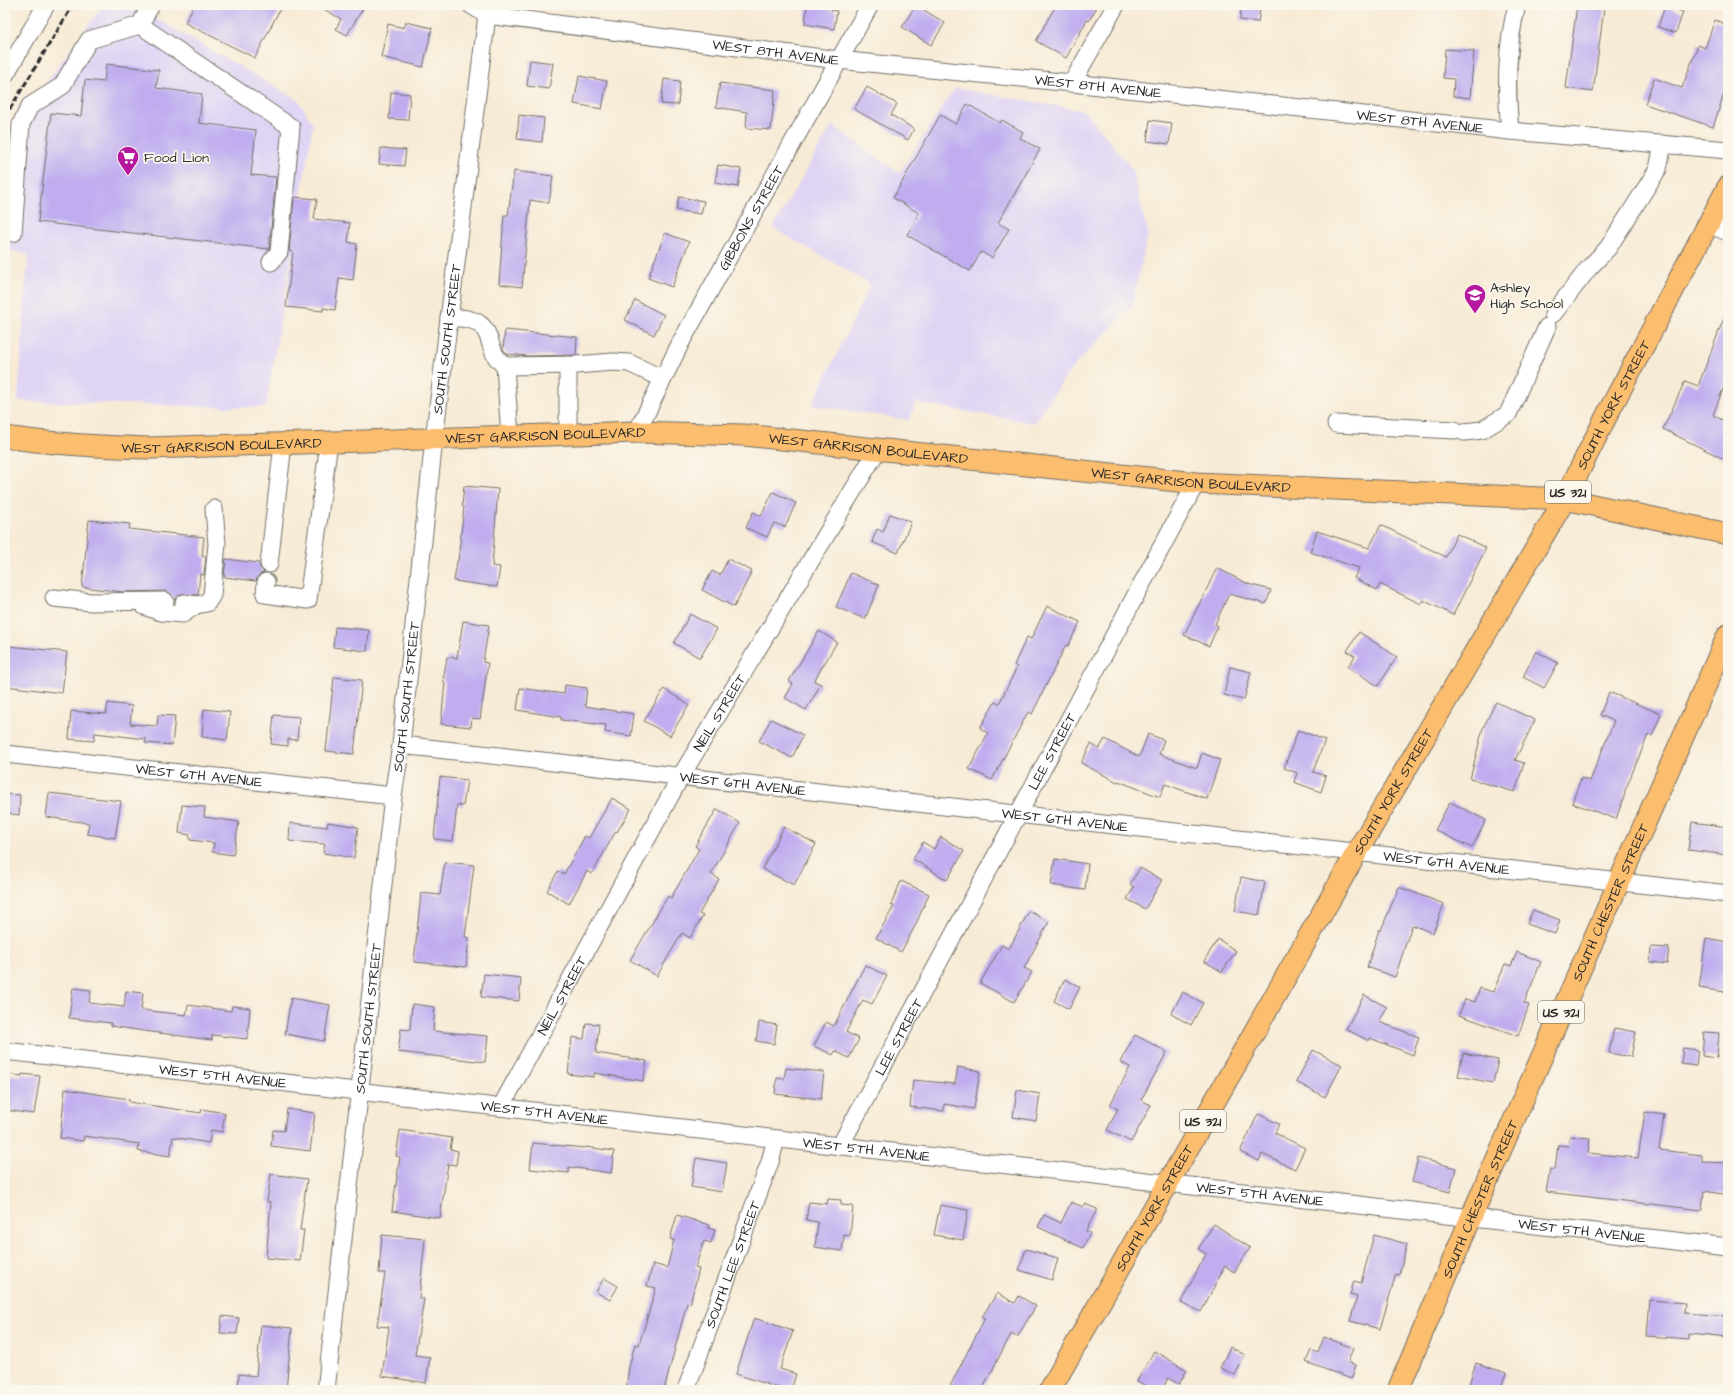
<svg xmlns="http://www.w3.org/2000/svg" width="1733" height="1395" viewBox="0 0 1733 1395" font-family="'Architects Daughter',sans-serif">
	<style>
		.built { fill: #dfd4f4 }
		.building { fill: #bfadef }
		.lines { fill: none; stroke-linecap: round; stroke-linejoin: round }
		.minor-casing { stroke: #726e67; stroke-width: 19 }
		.major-casing { stroke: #726e67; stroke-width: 23 }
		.minor { stroke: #fff; stroke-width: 17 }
		.major { stroke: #fbbd6e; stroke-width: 21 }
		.rail { stroke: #2b2b2b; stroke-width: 3; stroke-dasharray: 6 3; stroke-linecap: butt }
		.labels { text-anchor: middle; stroke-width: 3.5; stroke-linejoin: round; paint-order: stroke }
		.shield { fill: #fbf7ec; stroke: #696865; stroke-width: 1 }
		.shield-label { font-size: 13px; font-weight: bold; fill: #2b2b2b }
		.street-label { font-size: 14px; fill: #2b2b2b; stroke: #fbf7ec }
		.poi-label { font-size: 14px; fill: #2b2b2b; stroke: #fbf7ec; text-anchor: start }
	</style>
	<rect width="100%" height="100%" fill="#fbf7ec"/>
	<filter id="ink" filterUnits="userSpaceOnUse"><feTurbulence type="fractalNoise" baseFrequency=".025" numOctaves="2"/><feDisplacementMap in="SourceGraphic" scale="8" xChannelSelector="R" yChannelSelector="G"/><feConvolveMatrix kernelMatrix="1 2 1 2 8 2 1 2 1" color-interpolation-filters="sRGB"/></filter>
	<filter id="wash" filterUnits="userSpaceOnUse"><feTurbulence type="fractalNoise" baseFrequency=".012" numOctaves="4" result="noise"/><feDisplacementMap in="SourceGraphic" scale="16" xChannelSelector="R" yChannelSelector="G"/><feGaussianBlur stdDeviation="0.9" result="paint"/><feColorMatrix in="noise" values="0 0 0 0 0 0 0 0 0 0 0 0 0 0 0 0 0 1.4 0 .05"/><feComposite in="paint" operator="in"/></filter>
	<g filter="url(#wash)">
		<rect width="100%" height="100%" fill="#f7ebd6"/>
		<g class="built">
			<polygon points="103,5 132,5 298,100 313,124 266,407 229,407 18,401 28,254 9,250 8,135"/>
			<polygon points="955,88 1085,111 1132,169 1148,233 1132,306 1071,369 1034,423 916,403 909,420 812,405 871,284 773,228 832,125 899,173"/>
		</g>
		<g id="blocks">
			<g class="building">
				<polygon points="194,5 282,5 255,58 185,23"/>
				<polygon points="317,5 365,5 347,35 336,29 341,19"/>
				<polygon points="807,5 832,5 831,10 837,11 834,29 805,24"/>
				<polygon points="916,5 945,23 931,45 902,27"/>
				<polygon points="1056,5 1098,5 1089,21 1087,20 1066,58 1036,41"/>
				<polygon points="1577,5 1604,8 1593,92 1566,88"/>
				<polygon points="1241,6 1260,9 1258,22 1240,20"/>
				<polygon points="1665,6 1683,12 1676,33 1658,27"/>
				<polygon points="1715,20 1728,25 1728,92 1725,91 1713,127 1645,104 1654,78 1682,88 1698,45 1705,48"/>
				<polygon points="406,22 432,28 423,67 381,57 388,24 404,28"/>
				<polygon points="1445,49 1474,51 1470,98 1453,96 1454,79 1443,78"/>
				<polygon points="530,60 553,63 549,89 527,86"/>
				<polygon points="106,64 159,70 156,88 202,94 199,123 256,130 251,175 276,177 269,249 38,222 51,113 81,116 85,80 104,82"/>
				<polygon points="579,76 607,81 602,109 574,104"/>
				<polygon points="664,79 680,81 678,105 661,104"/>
				<polygon points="720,83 775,90 771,130 746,128 747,112 716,107"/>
				<polygon points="867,87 897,104 891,115 914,129 908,140 854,109"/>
				<polygon points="391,92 410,94 408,120 389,119"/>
				<polygon points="967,104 1000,123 1002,120 1023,132 1020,138 1040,149 998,223 1009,229 992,258 981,252 970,271 907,235 919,213 893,198 940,115 956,124"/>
				<polygon points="519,115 544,118 542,142 517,139"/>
				<polygon points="1150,120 1172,123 1169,144 1147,141"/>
				<polygon points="381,148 406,150 404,166 379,164"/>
				<polygon points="718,165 741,169 738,187 715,183"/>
				<polygon points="514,171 553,176 549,203 530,200 522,287 499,284 504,215 508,215"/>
				<polygon points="294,197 317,199 314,219 350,223 348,242 357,244 353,280 339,278 335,310 323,308 323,311 286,307 293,252 289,251"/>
				<polygon points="679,197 704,201 701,214 676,210"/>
				<polygon points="665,233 689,242 672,287 648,278"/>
				<polygon points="635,300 664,315 654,335 625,320"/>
				<polygon points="1727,310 1728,310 1728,376 1713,415 1728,423 1728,461 1663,429 1685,381 1698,386"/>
				<polygon points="505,330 577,337 576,355 528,356 507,354 503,349"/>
				<polygon points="464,486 498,489 492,566 500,567 497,587 454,581 457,561 458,561 464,507 462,506"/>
				<polygon points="773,492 796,503 785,527 774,523 767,537 746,528 753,512 761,516"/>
				<polygon points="890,514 911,522 898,553 872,542 877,529 883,532"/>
				<polygon points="89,520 130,524 129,529 204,537 202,556 206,557 204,575 200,574 198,595 181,594 175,600 170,593 165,591 123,592 82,587"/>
				<polygon points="1381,525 1446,557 1457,534 1486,548 1453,615 1423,600 1421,604 1380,584 1377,590 1354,578 1359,568 1310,552 1317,531 1369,548"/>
				<polygon points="226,559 259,563 260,568 264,572 258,576 256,581 224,577"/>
				<polygon points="728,559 752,571 734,607 702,590 712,571 720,575"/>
				<polygon points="1217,568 1248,584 1271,590 1266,604 1229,594 1215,624 1218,626 1209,646 1184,635"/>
				<polygon points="851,573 879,585 865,619 836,607"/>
				<polygon points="1047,606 1080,622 1068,646 1066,645 1032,714 1028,712 992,780 969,769 988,733 980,728 995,702 999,704 1017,667 1014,665 1027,637 1031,639"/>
				<polygon points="690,614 717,629 700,658 674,643"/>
				<polygon points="463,621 489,625 483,662 488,663 480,719 472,718 471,727 441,724 445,682 443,681 447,657 457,658"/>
				<polygon points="335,627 369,630 367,651 333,647"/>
				<polygon points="819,631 837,642 814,681 821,684 806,710 785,698 793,684 789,681"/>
				<polygon points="1359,632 1397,657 1378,686 1348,667 1355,656 1347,651"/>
				<polygon points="9,646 67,652 62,693 5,686"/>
				<polygon points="1536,651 1558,663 1544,688 1523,677"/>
				<polygon points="1230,667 1251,672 1244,700 1224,695"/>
				<polygon points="334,677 362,680 354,754 326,751"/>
				<polygon points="565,685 587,688 585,706 634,714 631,736 605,732 606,725 561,720 561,717 517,710 520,688 564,694"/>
				<polygon points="664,689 689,705 670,736 644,721"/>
				<polygon points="1609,692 1661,714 1652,736 1648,735 1624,793 1625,794 1616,819 1572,803 1581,778 1590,781 1614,721 1600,715"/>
				<polygon points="1496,702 1535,720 1515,760 1524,763 1515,792 1470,779 1483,728"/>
				<polygon points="108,703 132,706 130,724 157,726 158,715 175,716 172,745 145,743 146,739 95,733 94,741 69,739 71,711 106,714"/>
				<polygon points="204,709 230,712 227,740 202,737"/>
				<polygon points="274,715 299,717 297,740 288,739 288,746 271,744"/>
				<polygon points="771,719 803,735 792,758 759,741"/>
				<polygon points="1298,730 1325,740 1313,772 1326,776 1321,792 1294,782 1297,773 1284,768"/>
				<polygon points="1148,734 1164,740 1159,754 1191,766 1197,768 1202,753 1220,760 1207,799 1165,784 1160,797 1118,781 1117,782 1081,763 1091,744 1099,749 1105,739 1139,757"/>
				<polygon points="440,777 467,780 463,806 457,805 453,841 434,839"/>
				<polygon points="49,793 121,801 115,838 87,834 89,823 46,817"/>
				<polygon points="5,794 20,795 19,815 5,813"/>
				<polygon points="612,798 631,809 617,832 616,831 592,874 587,871 569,904 547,891 558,871 564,874 585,836 589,838"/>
				<polygon points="1450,802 1486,820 1472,848 1435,830"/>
				<polygon points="182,805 205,807 204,817 239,822 233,855 212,852 214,843 190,840 190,835 179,833"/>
				<polygon points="717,809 740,823 711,874 719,879 699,914 703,916 690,938 682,933 657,976 630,960 668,896 671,898 699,849 695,846"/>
				<polygon points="328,822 358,827 354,858 323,853 325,844 289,841 290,823 327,827"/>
				<polygon points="1692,822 1728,827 1728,855 1688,850"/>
				<polygon points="784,827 816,844 794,885 762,869"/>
				<polygon points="941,837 964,851 947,880 913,859 923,842 934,849"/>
				<polygon points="1055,859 1088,864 1085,890 1051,885"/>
				<polygon points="445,862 474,865 465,937 469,938 466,967 414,962 421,893 440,895"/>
				<polygon points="1140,868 1162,880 1145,909 1127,899 1134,887 1130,884"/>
				<polygon points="1241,877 1265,882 1259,915 1235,911"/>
				<polygon points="901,881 929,894 915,926 901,952 876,938 894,906 891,905"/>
				<polygon points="1399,887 1444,904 1433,933 1412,925 1395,977 1367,967 1379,930 1381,930"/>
				<polygon points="1533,910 1560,920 1555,934 1527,924"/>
				<polygon points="1029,911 1049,922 1024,968 1032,972 1014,1002 980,983 1002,945 1009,949"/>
				<polygon points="1706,938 1728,942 1728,968 1725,992 1699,988"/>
				<polygon points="1218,939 1236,951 1222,972 1204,961"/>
				<polygon points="1651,947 1669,948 1667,964 1650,962"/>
				<polygon points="1517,952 1541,962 1524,1003 1529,1005 1518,1036 1459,1015 1465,999 1475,1002 1480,988 1493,992 1505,964 1511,966"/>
				<polygon points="865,965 887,976 872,1004 863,1000 846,1032 859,1039 849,1058 835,1051 833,1055 814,1046 826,1022 834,1026"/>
				<polygon points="484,974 521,978 519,1001 481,997"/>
				<polygon points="1065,979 1080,987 1069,1009 1054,1001"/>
				<polygon points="73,988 91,990 89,1003 124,1007 126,991 143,993 141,1010 186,1015 188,1005 231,1011 232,1006 250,1008 247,1039 212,1035 212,1040 144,1031 111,1026 111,1023 69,1018"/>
				<polygon points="1183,992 1203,1003 1191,1025 1171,1014"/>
				<polygon points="1364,995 1387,1007 1379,1022 1419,1037 1413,1055 1370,1038 1369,1041 1346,1029"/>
				<polygon points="291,998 330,1005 324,1041 285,1034"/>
				<polygon points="412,1004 435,1007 433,1031 488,1036 485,1062 398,1052 401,1029 410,1030"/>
				<polygon points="759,1022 777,1025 774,1044 756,1041"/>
				<polygon points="586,1023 599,1024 596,1053 647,1061 643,1081 594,1073 594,1077 568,1074 572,1037 584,1039"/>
				<polygon points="1614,1028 1636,1032 1631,1057 1609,1053"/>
				<polygon points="1704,1032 1719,1033 1717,1058 1702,1056"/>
				<polygon points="1135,1035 1167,1052 1141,1100 1151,1105 1131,1142 1107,1130 1118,1109 1110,1105 1130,1067 1120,1062"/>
				<polygon points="1683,1048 1698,1050 1696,1066 1681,1064"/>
				<polygon points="1313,1050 1342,1065 1325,1097 1296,1082"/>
				<polygon points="1463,1053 1498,1060 1493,1083 1458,1076"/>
				<polygon points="958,1067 980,1071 974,1109 944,1104 944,1111 910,1107 913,1080 955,1084"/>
				<polygon points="786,1068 824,1072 821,1099 775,1094 777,1078 784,1079"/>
				<polygon points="5,1074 22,1076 22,1074 40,1076 34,1114 5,1110"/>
				<polygon points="65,1089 129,1099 129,1102 201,1113 202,1109 225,1113 222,1132 211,1130 209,1143 173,1137 170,1156 138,1151 139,1144 84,1136 83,1141 60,1138"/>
				<polygon points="1017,1090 1040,1094 1036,1121 1013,1117"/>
				<polygon points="287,1109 315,1113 310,1151 271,1146 273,1130 284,1131"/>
				<polygon points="1645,1112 1664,1115 1659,1150 1702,1155 1702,1162 1728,1163 1728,1195 1704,1191 1702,1210 1546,1192 1550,1169 1555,1170 1558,1145 1568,1146 1570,1136 1590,1138 1588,1153 1638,1158"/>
				<polygon points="1258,1114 1279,1124 1275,1133 1305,1148 1295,1169 1262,1154 1259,1161 1240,1152"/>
				<polygon points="400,1130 452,1138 450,1149 458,1151 456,1165 448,1164 440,1218 392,1211 400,1157 396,1156"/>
				<polygon points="533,1143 585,1148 586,1147 614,1151 611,1173 569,1167 569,1173 530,1169"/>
				<polygon points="696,1158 727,1163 722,1192 691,1187"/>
				<polygon points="1418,1158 1456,1168 1450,1192 1412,1182"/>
				<polygon points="271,1174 307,1179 300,1230 304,1230 300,1261 266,1258 271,1202 267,1202"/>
				<polygon points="828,1199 841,1200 841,1205 853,1206 850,1236 844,1235 842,1251 815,1247 818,1222 806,1220 809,1202 827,1204"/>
				<polygon points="1071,1202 1083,1207 1085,1204 1097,1209 1086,1231 1090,1233 1083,1248 1038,1227 1044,1215 1061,1223"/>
				<polygon points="940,1205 968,1210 963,1240 934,1235"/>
				<polygon points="677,1215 709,1225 708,1228 715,1230 711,1243 704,1241 695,1268 699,1269 690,1304 687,1303 664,1390 626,1390 629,1367 635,1344 639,1345 656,1288 647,1286 653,1264 667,1268 674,1240 670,1239"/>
				<polygon points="1214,1224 1250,1248 1234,1272 1225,1266 1201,1312 1181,1302 1206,1254 1198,1249"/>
				<polygon points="382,1235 425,1239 419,1298 424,1299 415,1355 430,1357 426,1383 382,1376 389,1327 377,1326 385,1273 379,1273"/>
				<polygon points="1374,1235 1407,1244 1399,1275 1396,1274 1380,1329 1350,1321 1357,1297 1350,1295 1354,1281 1361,1283"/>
				<polygon points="1026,1249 1058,1258 1052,1280 1019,1270"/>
				<polygon points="604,1278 618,1286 610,1300 596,1292"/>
				<polygon points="997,1293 1015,1303 1019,1296 1036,1306 1017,1337 1011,1334 982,1390 948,1390 985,1318 982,1317"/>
				<polygon points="1650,1300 1685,1303 1684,1313 1728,1316 1728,1338 1690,1334 1690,1339 1647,1336"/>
				<polygon points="222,1316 239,1318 237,1334 220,1333"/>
				<polygon points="754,1318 793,1331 780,1369 796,1374 791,1390 785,1390 736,1374"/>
				<polygon points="261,1325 292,1328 286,1390 238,1390 239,1374 256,1376"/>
				<polygon points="1324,1337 1353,1348 1348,1362 1356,1365 1351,1379 1306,1362 1311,1350 1318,1353"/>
				<polygon points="1230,1347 1245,1355 1235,1375 1220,1368"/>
				<polygon points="1154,1351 1187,1370 1179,1384 1168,1378 1162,1390 1154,1390 1137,1381"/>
				<polygon points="1476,1363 1506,1373 1500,1390 1467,1390"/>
			</g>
		</g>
	</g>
	<g filter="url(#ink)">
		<use href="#blocks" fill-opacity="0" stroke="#726e67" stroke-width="1"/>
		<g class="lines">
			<g class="minor-casing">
				<g id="minor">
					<path id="s1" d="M 471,5 L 487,15 L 838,60 L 1072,83 L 1510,131 L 1728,150"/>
					<polyline points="140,25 151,5"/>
					<polyline points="5,75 46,5"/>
					<polyline points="1072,83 1116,5"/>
					<path d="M 1510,131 C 1506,88 1506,47 1517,5"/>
					<polyline points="1708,224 1728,232"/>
					<polyline points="13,233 21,124 30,106 62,86 89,40 140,25 291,127 279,252 271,262"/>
					<polyline points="1553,314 1588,269 1608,248 1658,169 1663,144"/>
					<path d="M 449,317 C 459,318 475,318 482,326 C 494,339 487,352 505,366 L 576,365 L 613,362 L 629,363 L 663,379"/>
					<polyline points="568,365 568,434"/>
					<polyline points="505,366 510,436"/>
					<polyline points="1336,424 1455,430"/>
					<path id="s2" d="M 637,432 L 681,342 L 870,5"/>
					<polyline points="1464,432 1482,430 1508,414 1547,327"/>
					<polyline points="269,564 283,444"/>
					<polyline points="266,582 265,594 308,600 329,442"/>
					<polyline points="54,598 91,602 165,601"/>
					<polyline points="184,603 196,605 207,603 212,595 217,544 214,509"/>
					<polyline points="144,606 161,612 183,614 196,605"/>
					<path id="s3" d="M 401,745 L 1728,894"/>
					<path id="s4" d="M 5,754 L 393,796"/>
					<path id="s5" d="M 5,1051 L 1728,1247"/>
					<path id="s6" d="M 501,1107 L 681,776 L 878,449"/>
					<path id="s7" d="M 840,1146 L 1196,483"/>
					<path id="s8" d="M 326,1390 L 393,796 L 401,745 L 434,439 L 487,15 L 493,5"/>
					<path id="s9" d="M 686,1390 L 770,1162 L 776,1139"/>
				</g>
			</g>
			<g class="major-casing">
				<g id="major">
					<path id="s10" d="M 5,437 C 53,444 101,447 150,448 L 637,432 L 744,435 L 1196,483 L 1565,499 L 1728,534"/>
					<path id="s11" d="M 1050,1390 L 1357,852 L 1565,499 L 1609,411 L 1728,187"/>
					<path id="s12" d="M 1398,1390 L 1476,1206 L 1728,635"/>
				</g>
			</g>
			<use href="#minor" class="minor"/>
			<use href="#major" class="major"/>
			<polyline class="rail" points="5,117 73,5"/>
		</g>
	</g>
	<defs>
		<g id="supermarket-pin" transform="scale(1.15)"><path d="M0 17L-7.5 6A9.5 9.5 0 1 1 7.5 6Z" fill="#b5179e" stroke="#fbf7ec"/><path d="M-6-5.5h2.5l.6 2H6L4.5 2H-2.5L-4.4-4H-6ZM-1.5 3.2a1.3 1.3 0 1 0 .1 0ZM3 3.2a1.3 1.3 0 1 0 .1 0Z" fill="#fff"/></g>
		<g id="school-pin" transform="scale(1.15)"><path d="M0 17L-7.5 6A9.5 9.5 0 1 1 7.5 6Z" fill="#b5179e" stroke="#fbf7ec"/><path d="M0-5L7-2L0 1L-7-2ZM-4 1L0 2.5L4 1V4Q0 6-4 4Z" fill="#fff"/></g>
	</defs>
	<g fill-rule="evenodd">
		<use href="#supermarket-pin" x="128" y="157"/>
		<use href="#school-pin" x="1475" y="295"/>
	</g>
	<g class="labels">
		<g class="shield">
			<rect x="1545" y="481" width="46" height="22" rx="3"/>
			<rect x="1538" y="1001" width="46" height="22" rx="3"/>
			<rect x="1180" y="1110" width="46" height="22" rx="3"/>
		</g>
		<g class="shield-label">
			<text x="1568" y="497">US 321</text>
			<text x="1561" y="1017">US 321</text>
			<text x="1203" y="1126">US 321</text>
		</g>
		<g class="street-label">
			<text dy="5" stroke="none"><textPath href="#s1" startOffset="310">WEST 8TH AVENUE</textPath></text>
			<text dy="5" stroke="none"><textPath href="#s1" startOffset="634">WEST 8TH AVENUE</textPath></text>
			<text dy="5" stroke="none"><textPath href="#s1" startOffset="958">WEST 8TH AVENUE</textPath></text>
			<text dy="5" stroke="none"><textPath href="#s2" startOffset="243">GIBBONS STREET</textPath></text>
			<text dy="5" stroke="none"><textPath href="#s8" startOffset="1058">SOUTH SOUTH STREET</textPath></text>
			<text dy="5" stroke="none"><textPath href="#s11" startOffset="1135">SOUTH YORK STREET</textPath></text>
			<text dy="5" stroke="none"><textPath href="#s10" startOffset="541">WEST GARRISON BOULEVARD</textPath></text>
			<text dy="5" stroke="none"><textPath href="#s10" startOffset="217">WEST GARRISON BOULEVARD</textPath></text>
			<text dy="5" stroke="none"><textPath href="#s10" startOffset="865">WEST GARRISON BOULEVARD</textPath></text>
			<text dy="5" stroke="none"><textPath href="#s10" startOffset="1189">WEST GARRISON BOULEVARD</textPath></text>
			<text dy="5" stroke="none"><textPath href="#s8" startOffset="698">SOUTH SOUTH STREET</textPath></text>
			<text dy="5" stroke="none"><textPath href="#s6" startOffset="451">NEIL STREET</textPath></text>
			<text dy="5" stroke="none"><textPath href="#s7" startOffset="448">LEE STREET</textPath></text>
			<text dy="5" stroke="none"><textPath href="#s4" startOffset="195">WEST 6TH AVENUE</textPath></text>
			<text dy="5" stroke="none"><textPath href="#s3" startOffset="344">WEST 6TH AVENUE</textPath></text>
			<text dy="5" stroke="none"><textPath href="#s11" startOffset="690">SOUTH YORK STREET</textPath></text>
			<text dy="5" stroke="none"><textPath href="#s3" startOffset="668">WEST 6TH AVENUE</textPath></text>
			<text dy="5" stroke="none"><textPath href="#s3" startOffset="1052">WEST 6TH AVENUE</textPath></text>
			<text dy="5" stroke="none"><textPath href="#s12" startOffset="532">SOUTH CHESTER STREET</textPath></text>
			<text dy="5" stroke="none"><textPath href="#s6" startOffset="127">NEIL STREET</textPath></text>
			<text dy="5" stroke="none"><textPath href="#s8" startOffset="374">SOUTH SOUTH STREET</textPath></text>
			<text dy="5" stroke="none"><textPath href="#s7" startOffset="124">LEE STREET</textPath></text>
			<text dy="5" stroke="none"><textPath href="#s5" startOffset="219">WEST 5TH AVENUE</textPath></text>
			<text dy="5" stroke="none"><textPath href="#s5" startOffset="543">WEST 5TH AVENUE</textPath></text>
			<text dy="5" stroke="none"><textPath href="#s5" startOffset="867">WEST 5TH AVENUE</textPath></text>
			<text dy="5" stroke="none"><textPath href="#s5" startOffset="1263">WEST 5TH AVENUE</textPath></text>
			<text dy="5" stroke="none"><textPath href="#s12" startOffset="208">SOUTH CHESTER STREET</textPath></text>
			<text dy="5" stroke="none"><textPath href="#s11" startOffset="210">SOUTH YORK STREET</textPath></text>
			<text dy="5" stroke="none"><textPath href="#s5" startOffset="1587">WEST 5TH AVENUE</textPath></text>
			<text dy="5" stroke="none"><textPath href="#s9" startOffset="134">SOUTH LEE STREET</textPath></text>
		</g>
		<g class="poi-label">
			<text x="144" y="162">Food Lion</text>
			<text x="1490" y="292">Ashley<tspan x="1490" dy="16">High School</tspan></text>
		</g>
	</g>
	<rect width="1733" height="1395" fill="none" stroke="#fbf7ec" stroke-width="20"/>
</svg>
